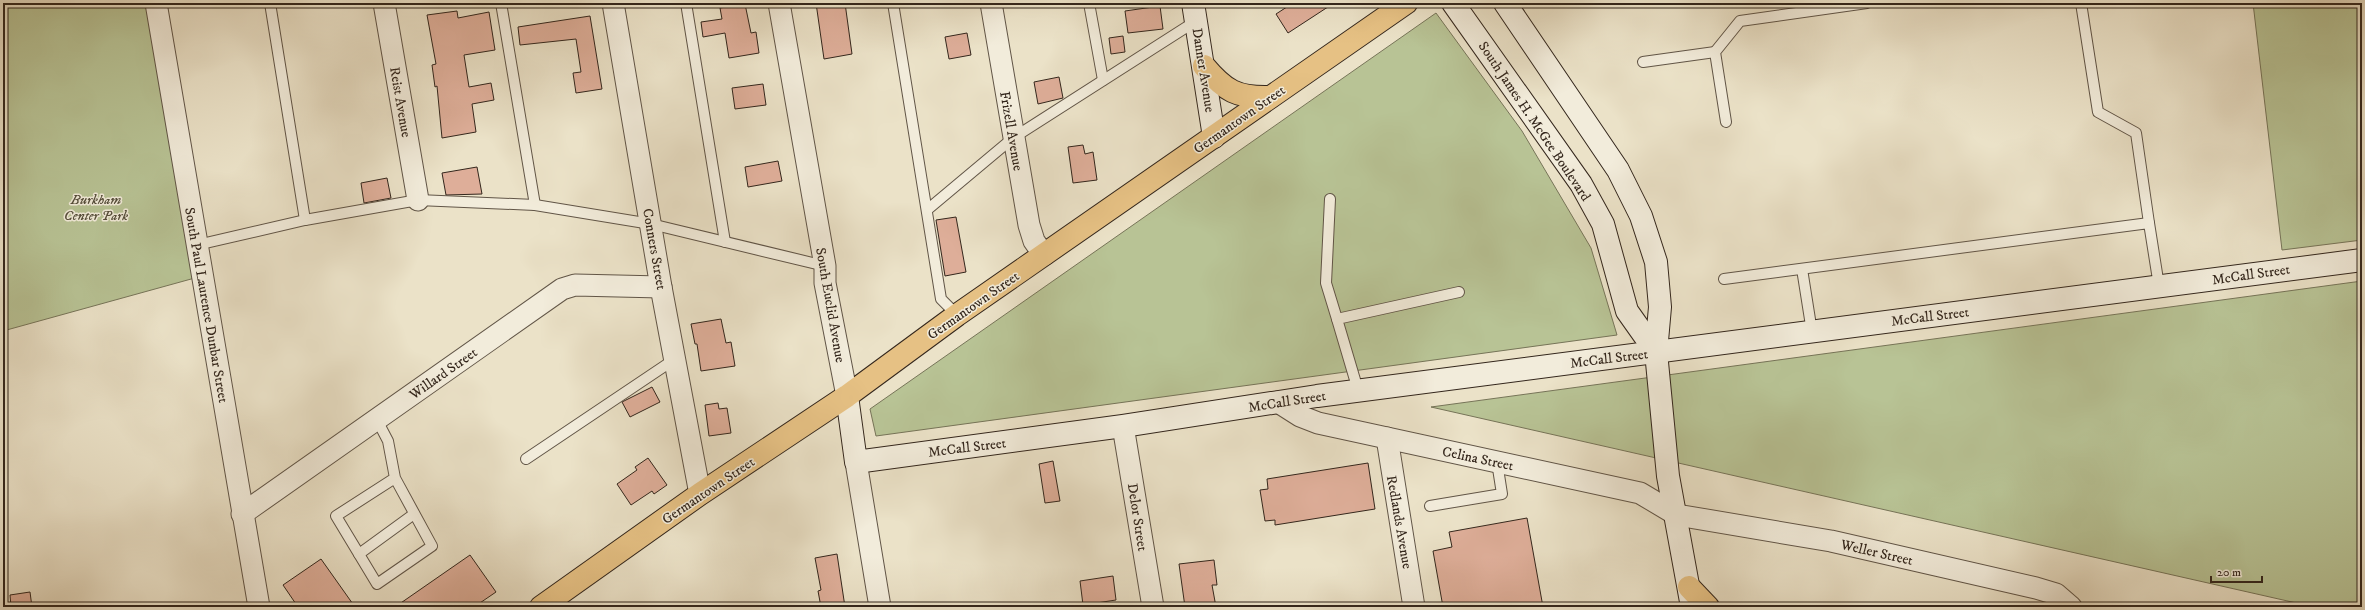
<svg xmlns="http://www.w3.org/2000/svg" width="2365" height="610" viewBox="0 0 2365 610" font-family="'IM FELL DW Pica',serif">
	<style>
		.green { fill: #b8c395; stroke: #767458 }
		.building { fill: #deae99; stroke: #33261c }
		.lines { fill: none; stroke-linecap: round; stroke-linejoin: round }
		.lane-casing { stroke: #615547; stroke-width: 12 }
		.street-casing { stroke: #615547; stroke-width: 23 }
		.secondary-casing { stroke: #33261c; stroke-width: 24 }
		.primary-casing { stroke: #33261c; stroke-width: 24 }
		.highway-casing { stroke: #33261c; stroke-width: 24 }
		.lane { stroke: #f2ecdb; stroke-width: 10 }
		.street { stroke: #f2ecdb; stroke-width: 21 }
		.secondary { stroke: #f2ecdb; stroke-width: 22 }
		.primary { stroke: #e6c184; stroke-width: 22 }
		.highway { stroke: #e6c184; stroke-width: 22 }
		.labels { text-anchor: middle; stroke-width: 3; stroke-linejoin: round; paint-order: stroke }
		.street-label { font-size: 14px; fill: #33261c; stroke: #f2ecdb }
		.park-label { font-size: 14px; font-style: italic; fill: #544d3a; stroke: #f2ecdb }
	</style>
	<rect width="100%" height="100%" fill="#ebe2c8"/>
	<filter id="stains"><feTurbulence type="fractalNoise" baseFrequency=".005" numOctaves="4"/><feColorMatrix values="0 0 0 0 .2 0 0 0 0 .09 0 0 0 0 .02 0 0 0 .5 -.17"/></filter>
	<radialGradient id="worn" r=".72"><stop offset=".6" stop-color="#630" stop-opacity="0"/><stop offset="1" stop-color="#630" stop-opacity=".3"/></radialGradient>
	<g class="green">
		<polygon points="3,3 156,3 202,276 3,331"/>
		<polygon points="2253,3 2362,3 2362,240 2282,250"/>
		<polygon points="1436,13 1522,131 1591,248 1617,335 876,436 870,409"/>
		<polygon points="2362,281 2362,607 2314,607 1431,407"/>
	</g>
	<g class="building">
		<polygon points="816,3 845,3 852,54 824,59"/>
		<polygon points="1293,3 1334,3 1288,33 1276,14"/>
		<polygon points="745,4 751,33 756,32 759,53 729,58 725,33 703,37 701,22 722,19 720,8"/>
		<polygon points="1160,6 1163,29 1128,33 1125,11"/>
		<polygon points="457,11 458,18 489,12 495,50 464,55 469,87 491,83 494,100 472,104 476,132 442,138 437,86 435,87 432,65 436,64 427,15"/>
		<polygon points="590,16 602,89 576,93 573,73 581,72 576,39 520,45 518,27"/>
		<polygon points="967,33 971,55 949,59 945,37"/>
		<polygon points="1123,36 1125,52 1111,54 1109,38"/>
		<polygon points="1059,77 1063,98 1038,104 1034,82"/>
		<polygon points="763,84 766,105 735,109 732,88"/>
		<polygon points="1083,145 1085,154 1093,152 1097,180 1073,183 1068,147"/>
		<polygon points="778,161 782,181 748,187 745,167"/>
		<polygon points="477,167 482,194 446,195 442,173"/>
		<polygon points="387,178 391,198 364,203 361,183"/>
		<polygon points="956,217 966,272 945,276 936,220"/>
		<polygon points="721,319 726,343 731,342 735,366 701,371 697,344 695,344 691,324"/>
		<polygon points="652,387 660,402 630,417 622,402"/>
		<polygon points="718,403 719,409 727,408 731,433 709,436 705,405"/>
		<polygon points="648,458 667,485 654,494 652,491 631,505 617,484 637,470 635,467"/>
		<polygon points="1053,461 1060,501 1045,503 1039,464"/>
		<polygon points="1368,463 1375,509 1275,525 1275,520 1265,521 1260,490 1268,489 1267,479"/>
		<polygon points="1527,518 1543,607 1443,607 1433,551 1452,547 1449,532"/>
		<polygon points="837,554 845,607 821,607 818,591 821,590 815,558"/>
		<polygon points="470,555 496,592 474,607 395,607"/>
		<polygon points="321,559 355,607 298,607 283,585"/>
		<polygon points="1214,560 1217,585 1212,585 1216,607 1185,607 1179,564"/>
		<polygon points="1113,576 1116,600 1083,605 1080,581"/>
		<polygon points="30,592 32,607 11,607 10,595"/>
	</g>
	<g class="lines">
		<g class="lane-casing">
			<g id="lane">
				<polyline points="270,3 305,220"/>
				<polyline points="501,3 535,205"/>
				<polyline points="686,3 725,242"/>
				<polyline points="893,3 941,299 957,315"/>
				<polyline points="1089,3 1103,80"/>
				<polyline points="2081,3 2098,112 2136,133 2149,223"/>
				<polyline points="1643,62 1715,52"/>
				<polyline points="1726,122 1715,52 1740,21 1867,3"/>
				<polyline points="1330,199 1326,283 1337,319"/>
				<polyline points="927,210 1013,138 1196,21"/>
				<polyline points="197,245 305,220 418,200 535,205 651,224 825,266"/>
				<polyline points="1802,269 1812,332"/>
				<polyline points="1724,279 2149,223 2159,286"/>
				<polyline points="1358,390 1337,319 1459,292"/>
				<polyline points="377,420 388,441 395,478 432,546 377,584 336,516 395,478"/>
				<polyline points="526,459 675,359"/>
				<polyline points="1430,506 1502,494 1497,462"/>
				<polyline points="359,554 414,514"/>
			</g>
		</g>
		<g class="street-casing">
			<g id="street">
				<polyline points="156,3 259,607"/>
				<polyline points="384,3 418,200"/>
				<polyline points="613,3 661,287 700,494"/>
				<polyline points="779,3 825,266 825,283 847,396"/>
				<polyline points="991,3 1029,225 1034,241 1044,255"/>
				<polyline points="1278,402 1300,416 1318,423 1640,493 1677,515 1831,541 2036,588 2056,594 2071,607"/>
				<polyline points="1123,426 1153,607"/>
				<polyline points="1387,438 1414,607"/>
				<polyline points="856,462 880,607"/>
				<polyline points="242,514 562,289 575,285 661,287"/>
			</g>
		</g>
		<g class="secondary-casing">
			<g id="secondary">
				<polyline points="1193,3 1214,137"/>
				<polyline points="1453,3 1581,184 1603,224 1627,311 1656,352"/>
				<polyline points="1505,3 1618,170 1641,216 1656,262 1660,307 1656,352 1668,476 1692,607"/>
				<polyline points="847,396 856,462 1123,426 1317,396 2362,260"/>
			</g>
		</g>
		<g class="primary-casing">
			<g id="primary">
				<path d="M 1204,66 C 1225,91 1237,98 1270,97"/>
				<polyline points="541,607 700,494 847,396 957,315 1406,3"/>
			</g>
		</g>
		<g class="highway-casing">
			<polyline id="highway" points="1689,587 1708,607"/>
		</g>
		<use href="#lane" class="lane"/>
		<use href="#street" class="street"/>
		<use href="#secondary" class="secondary"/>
		<use href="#primary" class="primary"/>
		<use href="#highway" class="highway"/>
	</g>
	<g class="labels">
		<g class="street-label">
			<text transform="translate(1204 70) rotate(81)" y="5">Danner Avenue</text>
			<text transform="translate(401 102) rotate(80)" y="5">Reist Avenue</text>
			<text transform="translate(1239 119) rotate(-35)" y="5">Germantown Street</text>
			<text transform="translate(1535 121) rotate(56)" y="5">South James H. McGee Boulevard</text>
			<text transform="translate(1012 131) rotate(80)" y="5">Frizell Avenue</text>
			<text transform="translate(655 249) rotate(80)" y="5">Conners Street</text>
			<text transform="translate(2251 274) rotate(-8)" y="5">McCall Street</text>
			<text transform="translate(207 305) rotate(80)" y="5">South Paul Laurence Dunbar Street</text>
			<text transform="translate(831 305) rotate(80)" y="5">South Euclid Avenue</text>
			<text transform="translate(973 305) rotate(-35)" y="5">Germantown Street</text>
			<text transform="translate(1930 316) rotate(-7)" y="5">McCall Street</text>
			<text transform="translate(1609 358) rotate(-7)" y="5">McCall Street</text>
			<text transform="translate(443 373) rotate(-35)" y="5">Willard Street</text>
			<text transform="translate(1287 401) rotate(-9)" y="5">McCall Street</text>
			<text transform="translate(967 447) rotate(-7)" y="5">McCall Street</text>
			<text transform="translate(1478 458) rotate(12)" y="5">Celina Street</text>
			<text transform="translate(708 490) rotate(-34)" y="5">Germantown Street</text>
			<text transform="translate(1138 517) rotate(81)" y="5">Delor Street</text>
			<text transform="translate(1400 522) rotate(80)" y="5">Redlands Avenue</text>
			<text transform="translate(1877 552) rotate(13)" y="5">Weller Street</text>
		</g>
		<g class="park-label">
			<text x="96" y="204">Burkham<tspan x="96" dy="16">Center Park</tspan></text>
		</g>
	</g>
	<rect width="2365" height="610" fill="none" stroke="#ebe2c8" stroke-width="16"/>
	<rect x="4" y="4" width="2357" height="602" fill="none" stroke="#33261c" stroke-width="2"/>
	<rect x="8" y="8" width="2349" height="594" fill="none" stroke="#33261c"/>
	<path d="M2211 576v6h51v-6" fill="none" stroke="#33261c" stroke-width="2"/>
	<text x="2217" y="576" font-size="12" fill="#33261c" stroke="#f2ecdb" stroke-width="3" paint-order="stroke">20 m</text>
	<rect width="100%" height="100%" filter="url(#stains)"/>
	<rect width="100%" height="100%" fill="url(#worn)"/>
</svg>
